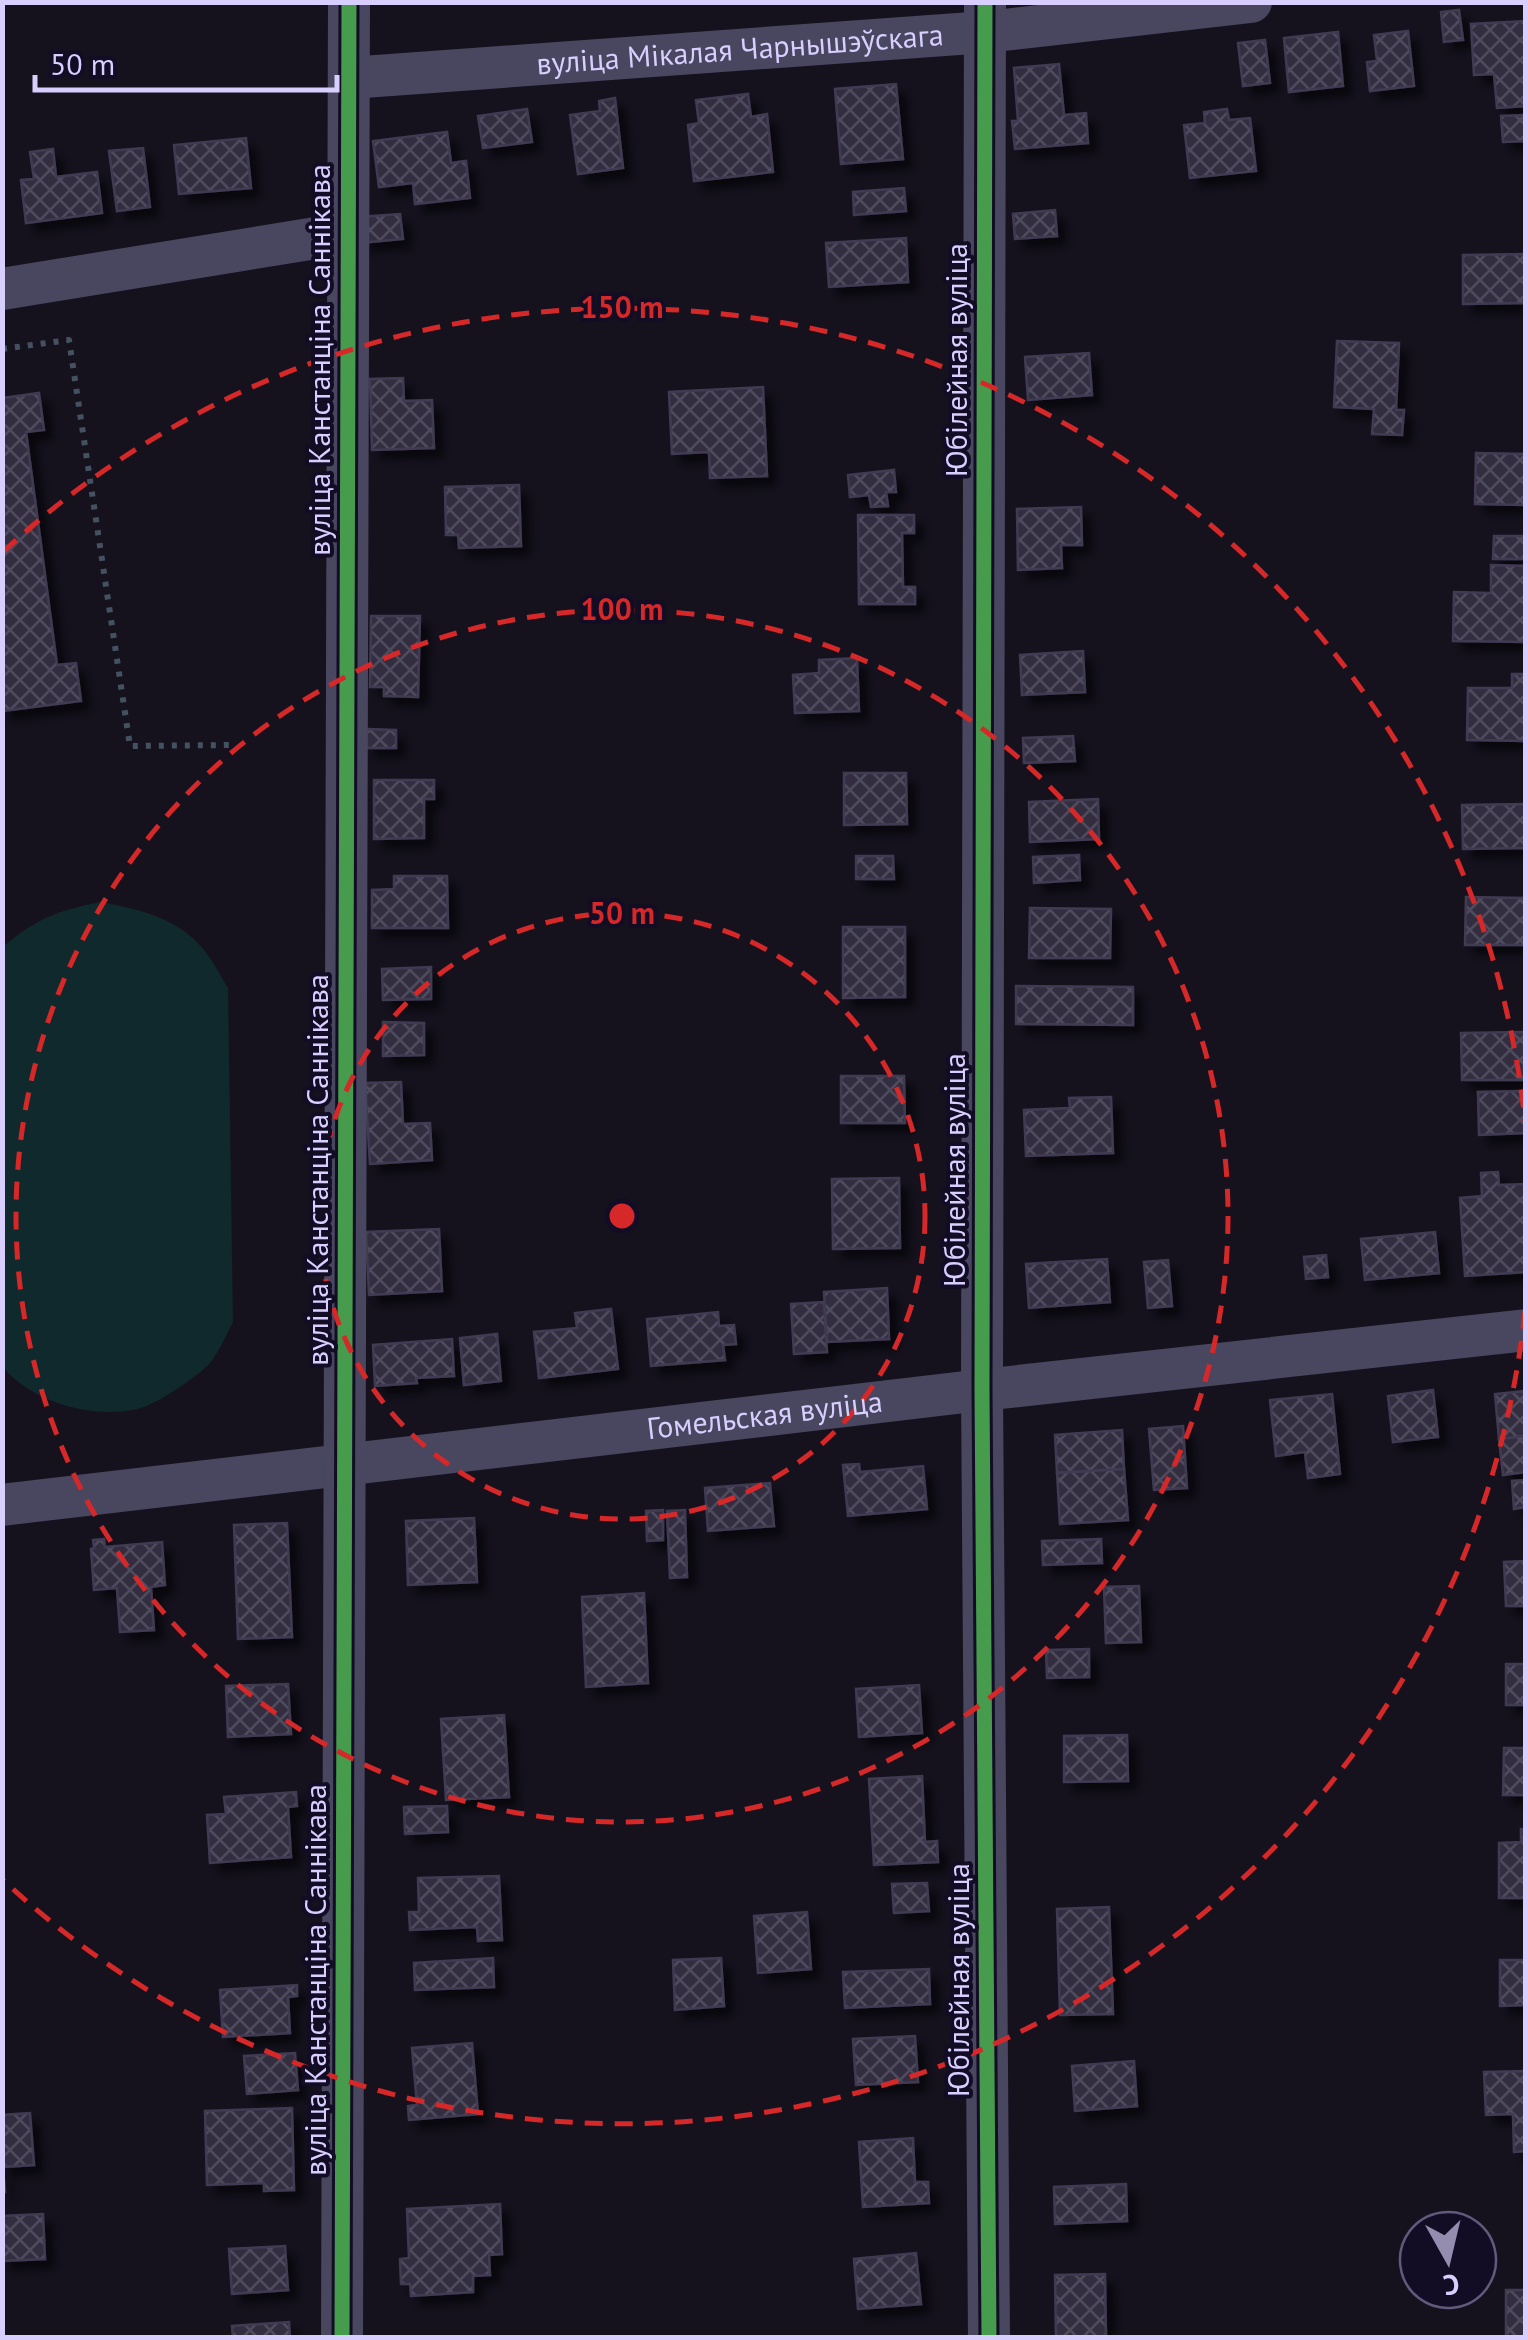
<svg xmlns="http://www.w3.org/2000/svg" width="1528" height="2340" viewBox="0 0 1528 2340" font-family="'PT Sans',sans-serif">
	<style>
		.pitch { fill: #10292c }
		.building { fill: url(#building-cross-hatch); stroke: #413b53; stroke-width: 2.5; filter: url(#shadow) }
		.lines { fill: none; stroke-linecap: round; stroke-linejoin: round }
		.path { stroke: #445160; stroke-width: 6; stroke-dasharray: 5 8; stroke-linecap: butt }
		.street { stroke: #49465f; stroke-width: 42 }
		.cycleway-casing { stroke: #120c24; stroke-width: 21 }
		.cycleway { stroke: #469c4c; stroke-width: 15 }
		.ring { fill: none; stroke: #d62828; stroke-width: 5; stroke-dasharray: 18 12 }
		.labels { text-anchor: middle; stroke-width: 8; stroke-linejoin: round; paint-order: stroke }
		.street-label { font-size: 30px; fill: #d8cfff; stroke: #120c24 }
		.centre { fill: #d62828; stroke: #120c24; stroke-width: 5 }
		.ring-label { font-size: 30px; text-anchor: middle; font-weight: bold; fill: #d62828; stroke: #120c24; stroke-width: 8; stroke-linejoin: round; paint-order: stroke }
	</style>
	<defs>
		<pattern id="building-cross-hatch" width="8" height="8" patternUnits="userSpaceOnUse" patternTransform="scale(2.5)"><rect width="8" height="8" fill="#332f41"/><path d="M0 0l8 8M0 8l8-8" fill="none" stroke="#504c5e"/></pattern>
		<filter id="shadow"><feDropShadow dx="9" dy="9" stdDeviation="5" flood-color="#0009"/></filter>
	</defs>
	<rect width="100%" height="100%" fill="#15121e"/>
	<path class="pitch" d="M 100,902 C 140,909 182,919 207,954 C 215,964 221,977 228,988 L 233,1322 C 226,1335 219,1352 210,1363 C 196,1378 157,1404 138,1409 C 92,1419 32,1403 2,1366 L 3,947 C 37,918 57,911 100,902 Z"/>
	<g class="building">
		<polygon points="1459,10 1463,40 1444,42 1441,12"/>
		<polygon points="1526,21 1526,106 1497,108 1494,74 1474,75 1471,24"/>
		<polygon points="1408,31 1414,86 1370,91 1367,62 1377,61 1374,35"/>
		<polygon points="1338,32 1343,86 1289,92 1284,38"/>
		<polygon points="1265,40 1270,83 1243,86 1238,43"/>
		<polygon points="1059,64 1064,115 1086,113 1088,143 1015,149 1012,121 1018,121 1014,68"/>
		<polygon points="896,84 903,159 841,164 835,89"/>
		<polygon points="748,94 751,117 767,114 773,172 694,181 688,125 699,123 696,100"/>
		<polygon points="615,98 623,168 578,174 570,115 600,111 599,101"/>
		<polygon points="527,109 532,142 483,148 478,116"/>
		<polygon points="1227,109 1229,120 1250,118 1256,171 1190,178 1184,125 1205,123 1204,112"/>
		<polygon points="1526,115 1526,141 1503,142 1501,116"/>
		<polygon points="447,132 451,163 466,161 470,198 415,204 413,183 379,187 373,141"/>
		<polygon points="246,138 251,188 179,194 174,145"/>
		<polygon points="143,148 150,207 117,211 109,151"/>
		<polygon points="53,149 56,177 97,172 102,213 26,223 21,180 34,179 30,152"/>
		<polygon points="904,188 906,211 854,215 853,192"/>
		<polygon points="1055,210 1057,236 1015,239 1013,214"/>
		<polygon points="400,214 403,239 361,243 359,217"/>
		<polygon points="906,238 908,282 829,287 826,243"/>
		<polygon points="1526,254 1526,303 1463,304 1463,255"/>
		<polygon points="1337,341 1399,343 1396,410 1404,410 1402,435 1372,434 1374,409 1334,407"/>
		<polygon points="1089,353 1092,395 1028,400 1025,357"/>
		<polygon points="403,378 404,401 432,400 434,448 372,450 370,379"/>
		<polygon points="763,387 767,476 710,478 709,452 672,454 669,392"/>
		<polygon points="39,393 44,430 26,432 57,665 76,663 81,701 2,711 2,398"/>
		<polygon points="1476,453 1526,454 1526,505 1475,504"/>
		<polygon points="894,470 896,492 886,492 888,506 871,507 869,495 850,497 848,475"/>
		<polygon points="519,485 521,546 459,548 458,535 446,535 445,487"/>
		<polygon points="1081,507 1082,545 1061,545 1062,568 1018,570 1017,509"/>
		<polygon points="858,515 914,515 914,533 902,533 903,587 915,587 915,604 859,604"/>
		<polygon points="1494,536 1526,536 1526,559 1493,559"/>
		<polygon points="1491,565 1526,566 1526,642 1453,641 1454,592 1491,593"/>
		<polygon points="371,616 420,616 418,697 384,696 384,687 370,687"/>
		<polygon points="1083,651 1085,692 1022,695 1020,655"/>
		<polygon points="857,658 859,711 795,713 793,675 819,673 819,660"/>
		<polygon points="1512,674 1526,674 1526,741 1467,740 1468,688 1512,688"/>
		<polygon points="366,729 396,730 396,748 366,748"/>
		<polygon points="1073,736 1075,761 1024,763 1023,738"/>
		<polygon points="844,773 906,773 907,824 844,825"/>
		<polygon points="374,780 434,780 434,799 424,799 424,838 374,839"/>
		<polygon points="1098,799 1099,839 1030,842 1029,802"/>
		<polygon points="1526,804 1526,848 1463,849 1462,805"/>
		<polygon points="1079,855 1080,880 1034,883 1033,857"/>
		<polygon points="856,856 893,856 894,879 856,879"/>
		<polygon points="394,876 447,876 448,928 372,928 372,890 394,889"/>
		<polygon points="1466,897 1526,898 1526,945 1465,945"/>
		<polygon points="1030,908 1111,909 1110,958 1029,958"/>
		<polygon points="843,927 905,927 905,997 843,998"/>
		<polygon points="431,967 431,999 383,1000 382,969"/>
		<polygon points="1016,986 1133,987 1133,1025 1016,1024"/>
		<polygon points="383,1022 424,1023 424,1055 383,1056"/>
		<polygon points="1524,1032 1524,1080 1462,1080 1461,1033"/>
		<polygon points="841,1076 904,1076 905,1123 841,1123"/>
		<polygon points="401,1082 403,1124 430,1123 432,1160 370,1164 365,1083"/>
		<polygon points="1524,1091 1525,1133 1479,1135 1478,1092"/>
		<polygon points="1111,1097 1113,1153 1026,1156 1024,1110 1070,1108 1069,1098"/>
		<polygon points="1498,1172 1499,1185 1526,1184 1526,1272 1465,1276 1460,1198 1482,1196 1481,1173"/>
		<polygon points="899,1178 900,1248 833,1249 832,1179"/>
		<polygon points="439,1229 442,1291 369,1295 366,1232"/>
		<polygon points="1435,1232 1439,1273 1365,1280 1361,1239"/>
		<polygon points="1326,1255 1328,1277 1306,1279 1304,1257"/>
		<polygon points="1107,1259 1110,1302 1029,1308 1026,1264"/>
		<polygon points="1168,1260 1172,1306 1148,1308 1144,1262"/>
		<polygon points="887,1288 889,1339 827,1342 824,1292"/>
		<polygon points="824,1302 827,1352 794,1354 791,1304"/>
		<polygon points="611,1309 618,1369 539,1378 534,1332 577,1328 575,1313"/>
		<polygon points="718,1312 719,1326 734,1325 736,1344 723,1345 725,1360 651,1366 647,1319"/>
		<polygon points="497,1334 501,1381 464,1385 460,1338"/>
		<polygon points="452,1339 454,1376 416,1378 417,1383 375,1386 373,1345"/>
		<polygon points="1433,1390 1438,1437 1393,1442 1388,1396"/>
		<polygon points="1526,1391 1526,1436 1499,1439 1495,1394"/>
		<polygon points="1332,1394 1340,1474 1308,1478 1305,1452 1276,1456 1270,1400"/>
		<polygon points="1183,1426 1187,1488 1154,1490 1149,1429"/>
		<polygon points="1122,1430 1124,1469 1057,1473 1055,1435"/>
		<polygon points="1526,1436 1526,1472 1503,1475 1499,1439"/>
		<polygon points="859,1464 860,1472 923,1466 927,1509 848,1516 843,1465"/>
		<polygon points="1124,1469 1128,1520 1060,1524 1057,1473"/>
		<polygon points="1526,1480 1526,1507 1514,1509 1512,1481"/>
		<polygon points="770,1483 774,1526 708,1531 705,1488"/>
		<polygon points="663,1510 663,1540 647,1541 646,1511"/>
		<polygon points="685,1510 687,1577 670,1578 667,1511"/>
		<polygon points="474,1518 477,1582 408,1585 406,1521"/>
		<polygon points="287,1523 292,1637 238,1639 234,1525"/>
		<polygon points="104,1539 105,1547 162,1542 165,1585 151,1587 154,1630 120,1632 117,1588 94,1590 91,1549 94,1548 93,1540"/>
		<polygon points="1101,1539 1102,1563 1043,1565 1042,1541"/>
		<polygon points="1526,1561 1526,1606 1506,1606 1504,1562"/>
		<polygon points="1139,1586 1141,1642 1106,1643 1104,1587"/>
		<polygon points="644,1593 648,1683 586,1687 582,1597"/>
		<polygon points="1089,1649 1089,1677 1047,1678 1046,1650"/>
		<rect x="1506" y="1664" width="20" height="41"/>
		<polygon points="288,1684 291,1734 228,1737 226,1686"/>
		<polygon points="919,1685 922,1733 859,1737 856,1689"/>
		<polygon points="504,1715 509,1797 446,1800 441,1719"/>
		<polygon points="1127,1735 1128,1781 1064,1782 1064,1736"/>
		<polygon points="1504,1748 1526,1748 1526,1795 1503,1795"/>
		<polygon points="922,1776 925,1842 937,1841 938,1862 874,1865 869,1779"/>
		<polygon points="296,1792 297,1806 288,1807 291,1857 210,1863 207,1815 226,1814 224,1797"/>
		<polygon points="447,1806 448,1832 405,1834 404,1807"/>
		<polygon points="1521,1829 1526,1830 1526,1898 1499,1898 1499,1843 1521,1842"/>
		<polygon points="499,1876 502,1940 478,1941 477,1927 410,1930 409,1912 419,1912 418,1878"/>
		<polygon points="927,1883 929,1911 894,1913 892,1884"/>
		<polygon points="1109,1907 1113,2014 1060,2015 1057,1909"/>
		<polygon points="807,1912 811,1969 758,1973 754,1916"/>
		<polygon points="493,1958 494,1987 415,1990 414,1963"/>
		<polygon points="721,1958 724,2006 675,2010 673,1960"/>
		<polygon points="1500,1960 1526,1960 1526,2005 1500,2006"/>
		<polygon points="929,1969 930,2004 845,2008 843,1972"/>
		<polygon points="297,1985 297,1996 288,1997 290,2033 223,2037 220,1990"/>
		<polygon points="915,2036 918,2082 856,2085 853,2039"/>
		<polygon points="472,2043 478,2114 409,2120 408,2106 417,2105 412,2048"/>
		<polygon points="295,2053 298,2090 247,2094 244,2056"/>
		<polygon points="1134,2061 1137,2106 1075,2111 1072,2066"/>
		<polygon points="1526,2071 1526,2151 1514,2152 1513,2114 1486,2115 1484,2072"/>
		<polygon points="292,2108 294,2190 264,2191 264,2183 207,2185 205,2111"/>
		<polygon points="30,2113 34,2165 3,2167 5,2192 2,2192 2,2115"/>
		<polygon points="913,2138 915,2182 928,2182 929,2203 863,2207 859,2142"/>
		<polygon points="1126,2184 1127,2221 1055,2224 1054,2187"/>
		<polygon points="500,2204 502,2254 489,2255 490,2275 473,2276 473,2292 411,2296 410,2284 401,2284 400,2259 409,2258 407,2209"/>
		<polygon points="43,2214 45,2259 2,2261 2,2216"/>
		<polygon points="285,2246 288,2290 232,2294 229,2249"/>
		<polygon points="916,2253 921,2304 858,2309 854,2259"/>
		<polygon points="1105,2274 1106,2338 1056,2338 1055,2275"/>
		<rect x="1506" y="2290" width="20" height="48"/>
		<polygon points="289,2322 290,2338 233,2338 232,2326"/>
	</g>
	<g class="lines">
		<polyline class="path" points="2,349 69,340 130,746 233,745"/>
		<g class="street">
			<polyline points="985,2 982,1390 989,2338"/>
			<path id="s1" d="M 349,78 L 986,32 L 1251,2"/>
			<polyline points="2,289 347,233"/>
			<path id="s2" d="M 2,1505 L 982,1390 L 1526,1330"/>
			<polyline points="342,2338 349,2"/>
		</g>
		<g class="cycleway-casing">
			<g id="cycleway">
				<polyline points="985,2 982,1390 989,2338"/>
				<polyline points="342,2338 349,2"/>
			</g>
		</g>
		<use href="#cycleway" class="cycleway"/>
	</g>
	<g class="ring">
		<circle cx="622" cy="1216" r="303"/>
		<circle cx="622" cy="1216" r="606"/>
		<path d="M1525 1311A908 908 0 0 1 3 1880M3 552A908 908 0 0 1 1525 1121"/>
	</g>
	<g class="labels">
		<g class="street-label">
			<text dy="10" stroke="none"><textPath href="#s1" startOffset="392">вуліца Мікалая Чарнышэўскага</textPath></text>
			<text transform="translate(320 360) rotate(-90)" y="10">вуліца Канстанціна Саннікава</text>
			<text transform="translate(957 360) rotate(-90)" y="10">Юбілейная вуліца</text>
			<text transform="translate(318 1170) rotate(-90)" y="10">вуліца Канстанціна Саннікава</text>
			<text transform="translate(955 1170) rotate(-90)" y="10">Юбілейная вуліца</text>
			<text dy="10" stroke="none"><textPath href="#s2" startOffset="768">Гомельская вуліца</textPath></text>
			<text transform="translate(316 1980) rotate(-90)" y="10">вуліца Канстанціна Саннікава</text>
			<text transform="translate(959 1980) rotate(-90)" y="10">Юбілейная вуліца</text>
		</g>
	</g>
	<circle cx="622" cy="1216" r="15" class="centre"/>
	<g class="ring-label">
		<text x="622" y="318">150 m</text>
		<text x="622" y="620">100 m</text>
		<text x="622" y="924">50 m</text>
	</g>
	<rect width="1528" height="2340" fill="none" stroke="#d8cfff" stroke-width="10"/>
	<g transform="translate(1448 2260) rotate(172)"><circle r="48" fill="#120c24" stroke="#615a7c" stroke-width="2.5"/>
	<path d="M0-8L18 38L0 25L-18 38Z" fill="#948db0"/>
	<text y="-15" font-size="28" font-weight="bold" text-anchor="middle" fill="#d8cfff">С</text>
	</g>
	<path d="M35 75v15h302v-15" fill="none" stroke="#d8cfff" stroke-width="5"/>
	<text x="50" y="75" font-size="30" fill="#d8cfff" stroke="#120c24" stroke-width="8" paint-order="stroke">50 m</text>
</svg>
